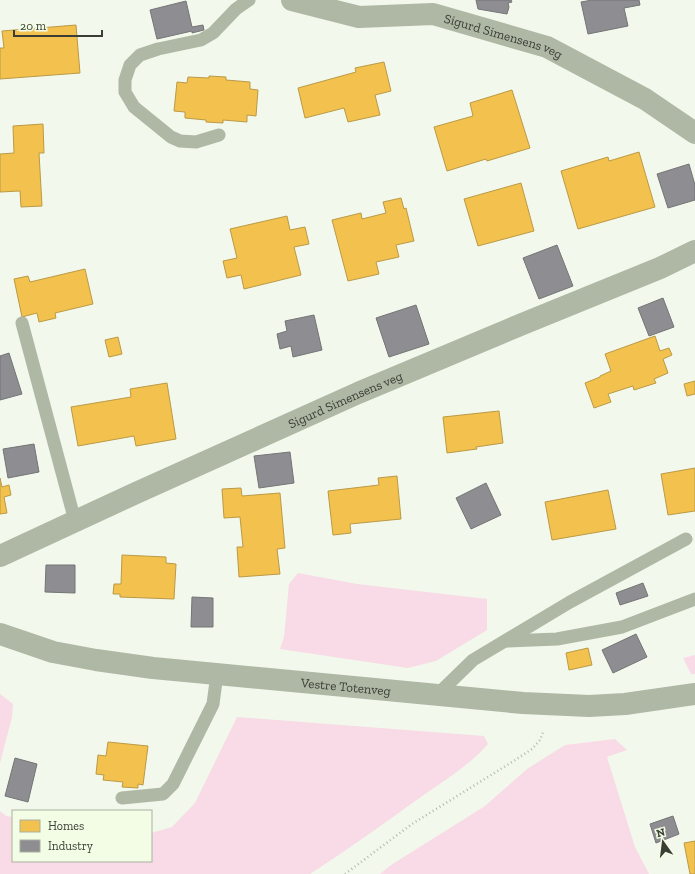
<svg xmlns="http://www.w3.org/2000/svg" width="695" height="874" viewBox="0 0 695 874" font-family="'Zilla Slab',serif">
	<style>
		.green { fill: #f8dbe6 }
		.homes { fill: #f2c14e; stroke: #bb9a46 }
		.industry { fill: #8d8d92; stroke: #747576 }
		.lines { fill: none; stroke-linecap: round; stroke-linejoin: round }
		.path { stroke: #b4baad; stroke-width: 2.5; stroke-dasharray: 1 3; stroke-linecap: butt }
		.service { stroke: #afb7a5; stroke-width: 13 }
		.minor { stroke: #afb7a5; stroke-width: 22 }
		.tertiary { stroke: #afb7a5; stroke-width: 22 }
		.labels { text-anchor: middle; stroke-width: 4; stroke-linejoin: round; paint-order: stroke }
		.street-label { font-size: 13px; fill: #3a3e35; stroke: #f3fde6 }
	</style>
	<rect width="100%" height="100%" fill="#f2f8eb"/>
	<g class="green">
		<polygon points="298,573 357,584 487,599 487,630 436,661 408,668 280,649 284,637 289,584"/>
		<polygon points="695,655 695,674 691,674 683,658"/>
		<polygon points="0,694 13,704 12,717 0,763"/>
		<path d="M 237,717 L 484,736 L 488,744 C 469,766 442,782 418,799 C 383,824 347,850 310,874 L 0,874 L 0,811 L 6,816 L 13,817 L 13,861 L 151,861 L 151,833 L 172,827 L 195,803 Z"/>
		<polygon points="615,739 627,750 607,757 635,847 649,874 380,874 391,865 485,806 527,769 565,745"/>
	</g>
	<g class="homes">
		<polygon points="76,25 80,73 0,79 0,48 4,48 2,31"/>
		<polygon points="384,62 391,91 375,95 380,115 348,122 344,108 305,118 298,88 356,72 355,68"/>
		<polygon points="209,76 226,77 226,80 250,82 250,89 258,90 256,116 247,115 247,122 223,120 223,123 206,122 206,120 185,118 185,112 174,111 177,82 187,83 188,77 209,78"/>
		<polygon points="512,90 530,148 487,161 486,159 447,171 434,127 473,116 470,103"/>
		<polygon points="43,124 44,153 39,153 42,206 21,207 20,191 0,192 0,154 14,153 13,126"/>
		<polygon points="639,152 655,207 578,229 561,171 608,157 609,161"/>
		<polygon points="521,183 534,231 478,246 464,199"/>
		<polygon points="401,198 404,209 406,208 414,241 396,245 399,257 376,262 379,274 348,281 332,220 361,213 362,219 386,213 383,202"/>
		<polygon points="287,216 290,230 305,227 309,244 294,247 301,275 244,289 241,275 227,278 223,261 237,258 230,229"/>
		<polygon points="85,269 93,304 55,313 56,318 39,322 37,313 22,317 14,279 28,276 30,282"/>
		<polygon points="655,336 660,351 669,348 672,355 663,359 668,373 654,379 656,383 634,390 633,386 608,394 611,402 594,408 585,383 600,377 600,376 611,371 605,354"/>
		<polygon points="118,337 122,354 109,357 105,340"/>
		<polygon points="695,381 695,394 687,396 684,384"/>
		<polygon points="167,383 176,439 136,446 134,436 78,446 71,407 131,397 130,389"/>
		<polygon points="499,411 503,443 476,447 477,449 447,453 443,417"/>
		<polygon points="695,468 695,511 668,515 661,474"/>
		<polygon points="397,476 401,519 350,524 351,533 333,535 328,491 379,485 378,478"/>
		<polygon points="0,478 2,487 9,485 11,495 4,497 7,513 0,514"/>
		<polygon points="241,488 242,496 280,493 285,548 277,549 280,574 239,577 237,547 243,547 240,517 224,518 222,489"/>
		<polygon points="608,490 616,529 552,540 545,502"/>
		<polygon points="122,555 166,557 166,563 176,564 174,599 120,597 120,594 113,594 114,584 121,584"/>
		<polygon points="588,648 592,665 569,670 566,653"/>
		<polygon points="108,742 148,746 143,785 138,784 138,788 122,787 123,782 103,780 104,775 96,774 98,755 106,756"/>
		<polygon points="695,841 695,874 690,874 684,843"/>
	</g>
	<g class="industry">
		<polygon points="476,0 511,0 512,2 508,3 509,7 507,14 478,9"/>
		<polygon points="592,0 639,0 640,5 624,8 628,26 588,34 581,2"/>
		<polygon points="186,1 192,27 203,25 204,30 192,33 192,31 157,39 150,10"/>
		<polygon points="689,164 695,185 695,200 668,208 657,174"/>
		<polygon points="557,245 573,286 539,299 523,258"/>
		<polygon points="663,298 674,327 649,336 638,308"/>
		<polygon points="416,305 429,344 389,357 376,318"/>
		<polygon points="314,315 322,350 293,357 291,346 280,349 277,334 287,331 285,321"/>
		<polygon points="9,353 22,394 0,400 0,356"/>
		<polygon points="34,444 39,472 8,478 3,449"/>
		<polygon points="290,452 294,483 259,488 254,456"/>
		<polygon points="486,483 501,515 471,529 456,498"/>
		<polygon points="46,565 75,565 75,593 45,592"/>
		<polygon points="643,583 648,596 620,605 616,593"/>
		<polygon points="192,597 213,598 213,627 191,627"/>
		<polygon points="636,634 647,657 613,673 602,650"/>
		<polygon points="15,758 37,764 28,802 5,796"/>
		<polygon points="673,816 679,834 656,843 650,824"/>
	</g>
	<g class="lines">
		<polyline class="path" points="345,874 412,824 512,762 532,749 540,740 544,730"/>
		<g class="service">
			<polyline points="219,135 196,142 180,141 171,137 134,107 125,92 125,80 130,65 140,55 158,49 201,40 213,33 236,9 249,0"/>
			<polyline points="22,323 75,521"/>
			<polyline points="507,641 557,639 622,627 695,599"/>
			<polyline points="437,695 473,660 570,602 686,539"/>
			<polyline points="122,798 163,794 173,784 213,704 217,674"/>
		</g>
		<g class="minor">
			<path id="s1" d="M 292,0 L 359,17 L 433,14 L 547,47 L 645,99 L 695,133"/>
			<path id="s2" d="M 0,556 L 136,493 L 358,393 L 520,325 L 660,268 L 695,251"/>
		</g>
		<path class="tertiary" id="s3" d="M 0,634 L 53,652 L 96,660 L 153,668 L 523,703 L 589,706 L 625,704 L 695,694"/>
	</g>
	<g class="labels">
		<g class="street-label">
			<text dy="5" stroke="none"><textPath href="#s1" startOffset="217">Sigurd Simensens veg</textPath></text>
			<text dy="5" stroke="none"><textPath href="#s2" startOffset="379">Sigurd Simensens veg</textPath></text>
			<text dy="5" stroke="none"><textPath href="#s3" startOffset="351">Vestre Totenveg</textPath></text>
		</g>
	</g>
	<rect x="12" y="810" width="140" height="52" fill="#f3fde6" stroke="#a9b19f"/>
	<rect x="20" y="820" width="20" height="12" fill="#f2c14e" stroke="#a9b19f"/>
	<text x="48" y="830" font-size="12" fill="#3a3e35">Homes</text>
	<rect x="20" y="840" width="20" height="12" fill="#8d8d92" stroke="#a9b19f"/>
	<text x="48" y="850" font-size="12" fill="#3a3e35">Industry</text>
	<g transform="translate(663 842) rotate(346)" stroke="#f3fde6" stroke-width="3" paint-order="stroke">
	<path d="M0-3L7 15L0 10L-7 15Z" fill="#3a3e35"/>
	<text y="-6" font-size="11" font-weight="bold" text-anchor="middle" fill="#3a3e35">N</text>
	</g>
	<path d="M14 30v6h88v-6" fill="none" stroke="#3a3e35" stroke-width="2"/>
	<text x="20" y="30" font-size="12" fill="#3a3e35" stroke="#f3fde6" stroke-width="3" paint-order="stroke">20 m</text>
</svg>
